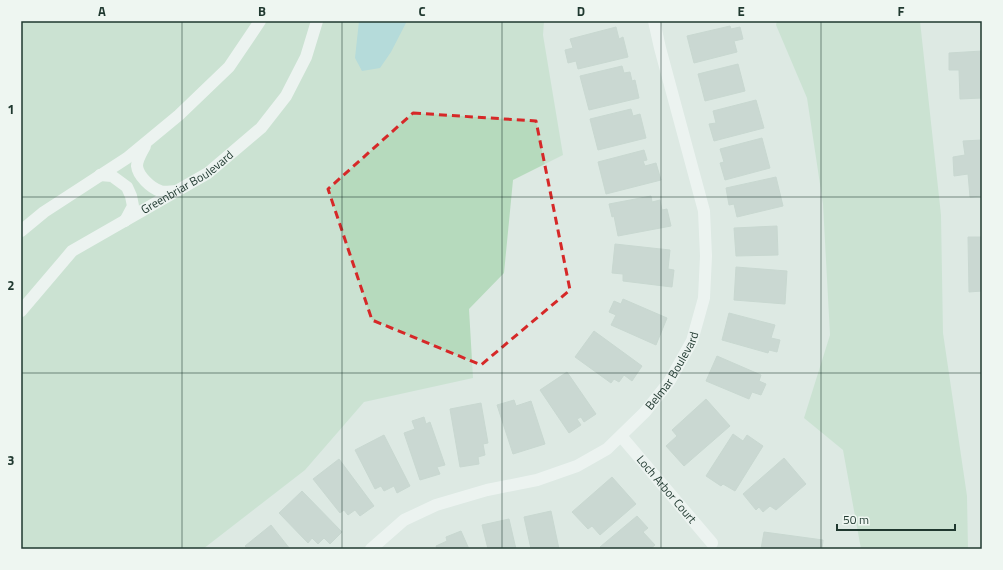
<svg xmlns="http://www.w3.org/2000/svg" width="1003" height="570" viewBox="0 0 1003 570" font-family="'Titillium Web',sans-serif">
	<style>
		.green { fill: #b6dabd }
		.water { fill: #85c9ce }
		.building { fill: #b3c4bc; stroke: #b0c2b9 }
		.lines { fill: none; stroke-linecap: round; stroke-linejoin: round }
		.minor { stroke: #fff; stroke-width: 12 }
		.marked { fill: none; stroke: #d62828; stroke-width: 3; stroke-dasharray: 8 5; stroke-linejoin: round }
		.grid { fill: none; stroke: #1f382f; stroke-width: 1; stroke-opacity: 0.55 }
		.labels { text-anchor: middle; stroke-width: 4; stroke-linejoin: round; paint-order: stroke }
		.street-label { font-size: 12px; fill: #1f382f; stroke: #eef6f1 }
		.neatline { fill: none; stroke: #1f382f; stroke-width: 1.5 }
		.grid-label { font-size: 13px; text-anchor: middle; font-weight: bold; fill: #1f382f }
	</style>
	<rect width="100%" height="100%" fill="#dde9e3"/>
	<g class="green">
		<polygon points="21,21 544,21 543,35 563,155 513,180 504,273 469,309 473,378 364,402 305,470 203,549 21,549"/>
		<polygon points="777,21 920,21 941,215 943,333 967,496 968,549 861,549 843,450 804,418 830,335 823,204 807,98 776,25"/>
	</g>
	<polygon class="water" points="359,21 407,21 391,52 380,68 362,71 355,58"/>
	<g class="building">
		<polygon points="730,26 731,29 740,27 743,39 734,41 737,52 694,63 687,36"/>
		<polygon points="616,27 619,39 623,37 628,57 578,69 576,61 568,63 565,50 573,48 570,39"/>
		<polygon points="982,51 982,98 960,99 959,70 949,70 949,53"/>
		<polygon points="738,64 745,91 705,101 698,74"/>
		<polygon points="622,66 624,73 630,72 632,81 635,80 639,98 589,110 580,76"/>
		<polygon points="756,100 764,128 714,141 709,124 716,123 713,111"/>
		<polygon points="631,109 633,116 640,114 646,138 598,150 590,119"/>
		<polygon points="762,138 770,168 725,180 720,163 724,162 720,149"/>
		<polygon points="982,140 982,196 970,197 968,174 954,176 953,157 965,155 963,141"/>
		<polygon points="644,150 647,160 643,161 645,166 656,163 661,180 606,194 598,162"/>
		<polygon points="776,177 783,206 737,217 734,204 729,205 726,188"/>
		<polygon points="651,196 652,202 660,200 662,210 667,209 671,226 618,236 614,216 612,217 609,204"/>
		<polygon points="777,226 778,255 736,256 734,228"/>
		<polygon points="968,237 982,237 982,291 969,292"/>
		<polygon points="615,244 670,250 668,269 674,270 672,287 623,281 623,274 612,273"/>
		<polygon points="736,267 787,271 785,304 734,300"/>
		<polygon points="623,299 667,318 656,345 611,325 616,315 609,312 614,301 621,304"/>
		<polygon points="729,313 775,325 771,338 780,340 777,352 769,350 768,353 722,340"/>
		<polygon points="594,331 642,366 632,381 624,375 619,382 614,379 611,383 575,357"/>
		<polygon points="717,356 761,375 759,381 766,384 761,395 752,392 749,399 706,381"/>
		<polygon points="567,372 596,414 584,422 581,417 577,419 581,425 569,433 540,390"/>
		<polygon points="706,399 730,426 684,466 666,446 677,436 672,430"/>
		<polygon points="514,400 516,406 531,401 545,444 513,454 497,405"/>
		<polygon points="481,403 488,443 483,444 485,455 478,457 479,464 460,467 450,409"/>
		<polygon points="424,417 426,424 430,422 445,465 437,467 440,474 420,480 404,433 415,429 412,421"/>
		<polygon points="733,434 743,441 747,435 763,446 735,491 723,484 721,486 706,476"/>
		<polygon points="384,435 410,486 397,493 394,486 384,491 381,486 375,489 355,450"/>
		<polygon points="784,458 806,484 776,510 770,506 763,512 759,507 756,510 743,494"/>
		<polygon points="339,459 374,506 360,516 355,510 348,515 344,510 340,513 313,479"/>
		<polygon points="612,477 636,504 600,535 592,526 588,529 572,512"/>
		<polygon points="302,491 342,532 330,544 324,538 318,544 312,538 308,543 279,513"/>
		<polygon points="551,511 559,549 531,549 524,517"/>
		<polygon points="637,516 648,528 643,532 655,545 650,549 602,549 600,547"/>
		<polygon points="509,519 516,549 488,549 482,525"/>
		<polygon points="271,525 290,549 248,549 245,546"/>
		<polygon points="461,531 469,549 437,549 436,546 447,541 446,537"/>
		<polygon points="764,532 823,540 822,549 761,549"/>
	</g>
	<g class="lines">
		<g class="minor">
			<path d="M 145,146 C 142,152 137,159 137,166 C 138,176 151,188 160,191 C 165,193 171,191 176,191"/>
			<polyline points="100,175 112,176 127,187 131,196 133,206 125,221"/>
			<polyline points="21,231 44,212 127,158 179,115 229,67 260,21"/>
			<path id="s1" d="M 21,311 L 72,251 L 208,173 L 261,128 L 286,96 L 306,57 L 317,21"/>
			<path id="s2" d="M 621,436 L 712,543"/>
			<path id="s3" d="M 371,549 L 404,520 L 436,505 L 487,490 L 537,480 L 577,466 L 607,449 L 645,412 L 669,382 L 692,341 L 704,298 L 706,256 L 704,211 L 660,48 L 654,21"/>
		</g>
	</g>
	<path d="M0 0H1003V570H0ZM 413,113 L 536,121 L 570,290 L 481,365 L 372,320 L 328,189 Z" fill="#dde9e3" fill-opacity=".55" fill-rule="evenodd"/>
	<path class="marked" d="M 413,113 L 536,121 L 570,290 L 481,365 L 372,320 L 328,189 Z"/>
	<path class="grid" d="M 182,21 L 182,549M 342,21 L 342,549M 502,21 L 502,549M 661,21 L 661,549M 821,21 L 821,549M 21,197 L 982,197M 21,373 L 982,373"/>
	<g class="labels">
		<g class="street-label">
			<text dy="4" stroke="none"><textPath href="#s1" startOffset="213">Greenbriar Boulevard</textPath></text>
			<text dy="4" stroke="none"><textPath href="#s3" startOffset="363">Belmar Boulevard</textPath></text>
			<text dy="4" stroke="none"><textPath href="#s2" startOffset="70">Loch Arbor Court</textPath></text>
		</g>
	</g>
	<rect width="1003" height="570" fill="none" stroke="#eef6f1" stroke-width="44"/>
	<path d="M837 524v6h118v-6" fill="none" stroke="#1f382f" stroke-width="2"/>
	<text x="843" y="524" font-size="12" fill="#1f382f" stroke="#eef6f1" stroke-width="3" paint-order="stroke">50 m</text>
	<rect x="22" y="22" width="959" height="526" class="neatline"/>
	<g class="grid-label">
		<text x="102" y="16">A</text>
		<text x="262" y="16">B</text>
		<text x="422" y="16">C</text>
		<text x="581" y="16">D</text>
		<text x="741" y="16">E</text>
		<text x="901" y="16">F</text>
		<text x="11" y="114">1</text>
		<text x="11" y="290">2</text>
		<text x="11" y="465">3</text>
	</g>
</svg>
